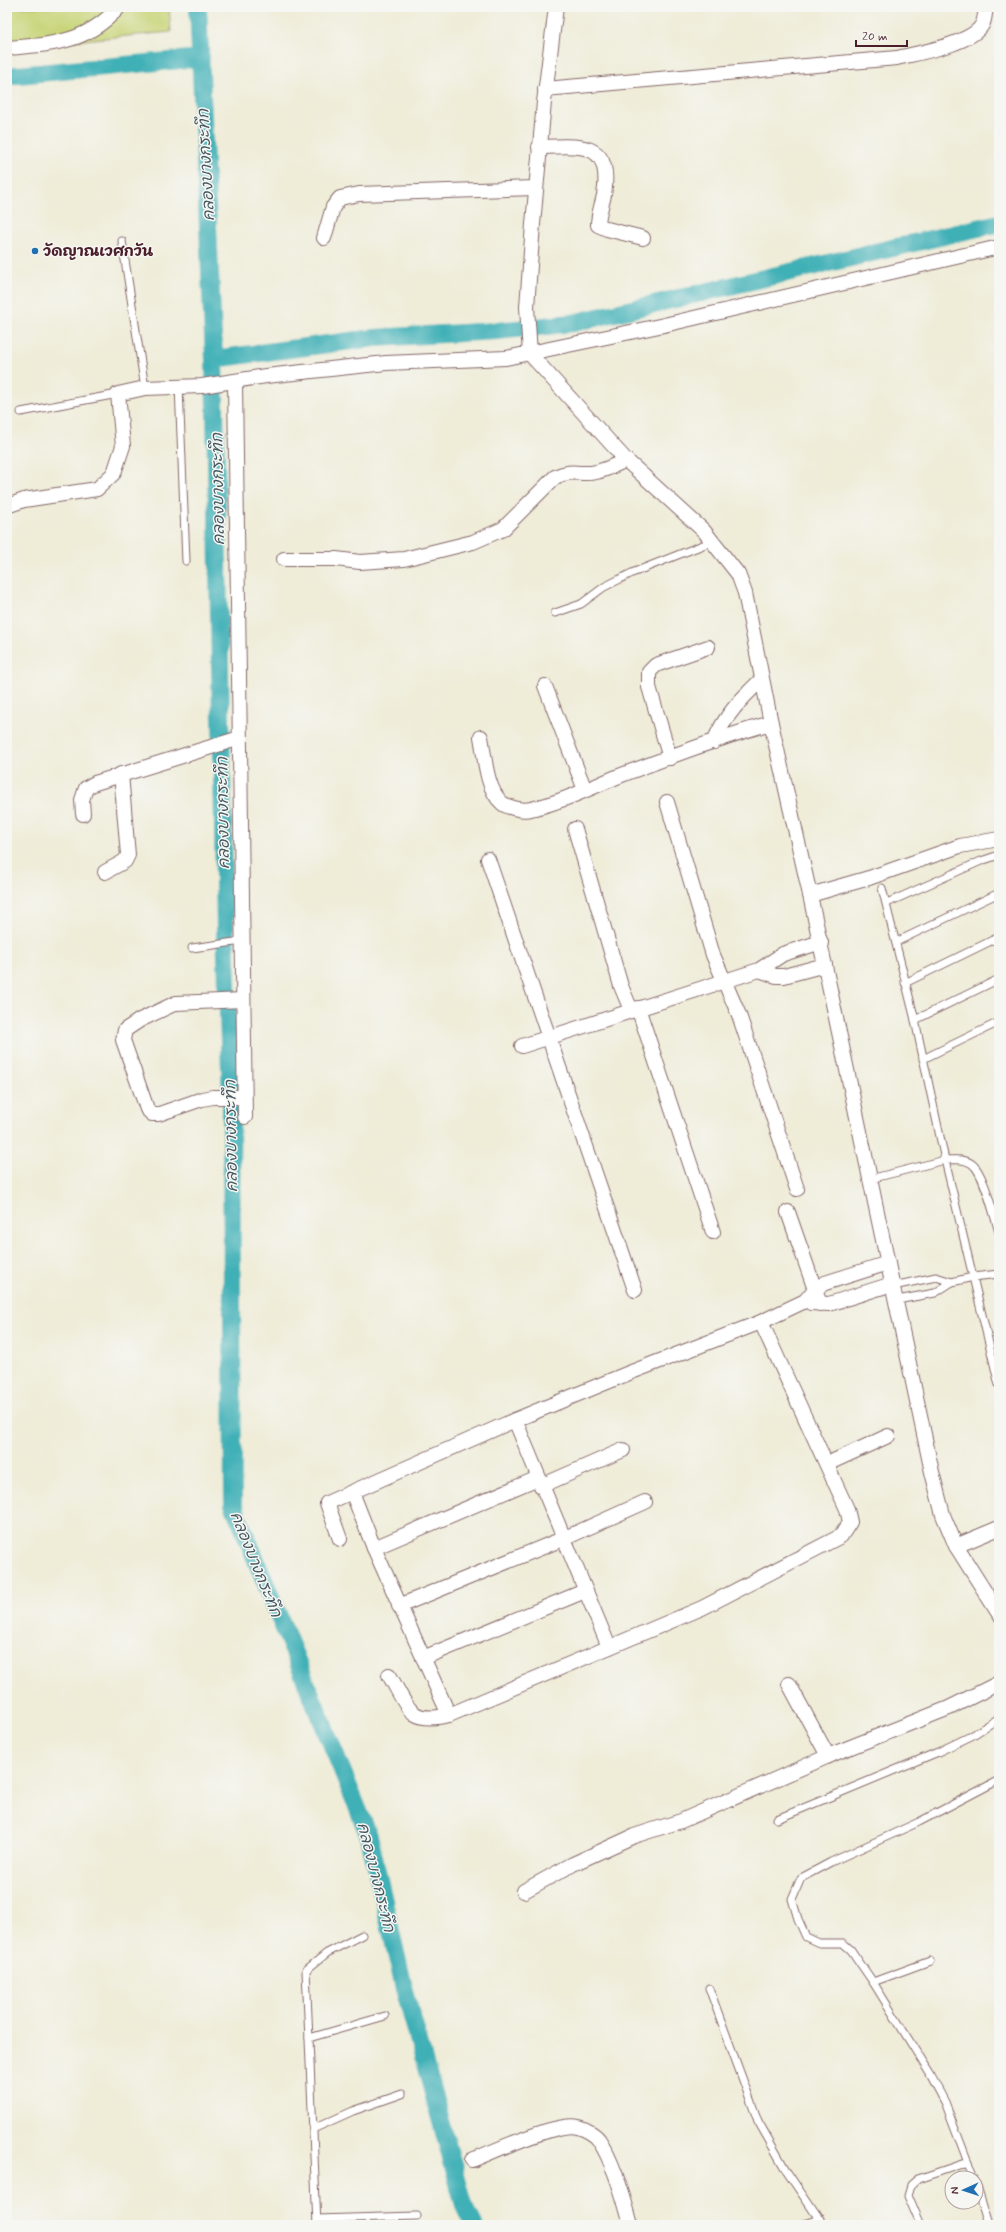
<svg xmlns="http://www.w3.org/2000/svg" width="1006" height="2232" viewBox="0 0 1006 2232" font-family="Mynerve,'Playpen Sans Thai',sans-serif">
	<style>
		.green { fill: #c7d476; stroke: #887a50 }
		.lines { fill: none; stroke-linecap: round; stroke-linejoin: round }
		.canal { stroke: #3fb0b7; stroke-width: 18 }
		.service-casing { stroke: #846768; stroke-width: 9 }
		.minor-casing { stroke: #846768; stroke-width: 16 }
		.service { stroke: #fff; stroke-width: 7 }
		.minor { stroke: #fff; stroke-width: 14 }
		.poi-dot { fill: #1f6fb2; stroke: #f6f6f2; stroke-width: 1.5 }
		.labels { text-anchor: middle; stroke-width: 3; stroke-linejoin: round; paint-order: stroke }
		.poi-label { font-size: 15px; font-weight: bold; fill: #4a1f2b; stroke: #f6f6f2; text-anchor: start }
		.water-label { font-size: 16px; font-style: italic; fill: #465963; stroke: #f6f6f2 }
	</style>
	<rect width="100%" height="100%" fill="#f6f6f2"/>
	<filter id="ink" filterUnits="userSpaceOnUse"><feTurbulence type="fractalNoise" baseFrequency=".025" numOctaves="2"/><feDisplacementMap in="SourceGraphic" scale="8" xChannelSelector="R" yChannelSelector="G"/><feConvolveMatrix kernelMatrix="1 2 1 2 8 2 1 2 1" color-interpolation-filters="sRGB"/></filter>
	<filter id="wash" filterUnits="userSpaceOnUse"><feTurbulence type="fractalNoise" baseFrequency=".012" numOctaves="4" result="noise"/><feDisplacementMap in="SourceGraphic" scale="16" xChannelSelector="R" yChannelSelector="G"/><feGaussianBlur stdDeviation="0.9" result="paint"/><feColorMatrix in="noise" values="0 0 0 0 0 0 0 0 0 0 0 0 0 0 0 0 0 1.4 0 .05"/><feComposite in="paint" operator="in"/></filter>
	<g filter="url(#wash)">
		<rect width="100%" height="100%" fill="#efecd8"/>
		<polygon class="green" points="7,7 169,7 171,32 7,47"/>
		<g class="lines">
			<g class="canal">
				<polyline points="198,7 214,359 225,928 231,1099 233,1504 369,1836 404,1988 464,2205 474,2225"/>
				<polyline points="7,76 201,58"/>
				<polyline points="214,359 374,338 497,331 573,323 999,223"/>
			</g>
		</g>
	</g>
	<g filter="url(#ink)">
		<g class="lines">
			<g class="service-casing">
				<g id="service">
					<polyline points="122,241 145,388"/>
					<polyline points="179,386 186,561"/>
					<polyline points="21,412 118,394"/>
					<polyline points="555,613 581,604 604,587 632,573 713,541"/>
					<polyline points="887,903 981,861 999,855"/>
					<polyline points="896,942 999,893"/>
					<polyline points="192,948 235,942 243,938"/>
					<polyline points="905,983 999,937"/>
					<polyline points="915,1020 999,979"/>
					<polyline points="923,1059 999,1022"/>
					<polyline points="870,1179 945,1160 915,1020 882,888"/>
					<polyline points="999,1274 973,1277 999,1385"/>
					<polyline points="893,1286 936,1277 952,1282"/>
					<path d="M 897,1300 L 935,1293 L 952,1282 L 973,1277 L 945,1160 C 954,1160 964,1158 972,1164 C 984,1172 994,1217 999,1232"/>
					<polyline points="777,1819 938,1752 973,1735 999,1718"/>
					<polyline points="873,1982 930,1961"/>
					<polyline points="709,1988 758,2121 787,2172 823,2225"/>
					<polyline points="309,2038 385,2016"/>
					<polyline points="313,2129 353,2111 402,2094"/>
					<polyline points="974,2178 945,2102 930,2074 873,1982 851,1950 843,1943 819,1943 806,1937 798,1919 792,1899 801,1878 831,1862 919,1822 999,1780"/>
					<polyline points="976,2184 989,2225"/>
					<polyline points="317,2219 417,2216"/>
					<polyline points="317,2225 306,1970 327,1953 362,1935"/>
					<polyline points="800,2225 820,2219"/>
					<polyline points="921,2225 908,2195 911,2185 918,2179 968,2162"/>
				</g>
			</g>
			<g class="minor-casing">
				<g id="minor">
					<polyline points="556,7 544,102 533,224 527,307 530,354 626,460 704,531 738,574 745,593 771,723 810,895 932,1472 943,1515 956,1546 999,1614"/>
					<path d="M 7,48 C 53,44 85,44 119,7"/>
					<path d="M 545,89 L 897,58 C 918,53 971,44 982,25 C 985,20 985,12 986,7"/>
					<path d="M 539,147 C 580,146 613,140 604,195 C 602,205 598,214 598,225 L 607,229 L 643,238"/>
					<polyline points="324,238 333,207 340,198 359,194 536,188"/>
					<polyline points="235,382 245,1117"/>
					<polyline points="7,506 24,500 97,489 114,473 123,446 118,394 145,388 202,386 266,376 386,363 506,358 664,325 999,247"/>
					<path d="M 284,559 L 336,559 L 360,562 L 404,559 L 473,542 L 503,529 L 555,477 C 573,468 581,476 596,472 C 607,470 617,464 626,460"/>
					<polyline points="545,686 585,790"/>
					<path d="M 481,737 C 485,757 486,789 502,803 C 508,808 524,811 531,809 C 562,802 590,788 619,776 C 669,757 719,738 771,723"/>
					<path d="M 714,742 C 724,716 742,698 762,679"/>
					<polyline points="670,758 649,687 649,672 656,665 708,647"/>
					<polyline points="667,802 713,955 739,1015 797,1189"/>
					<polyline points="83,814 82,800 86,788 95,783 240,738"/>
					<polyline points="575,829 621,986 631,1010"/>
					<polyline points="488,859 635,1290"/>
					<polyline points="105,872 125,861 128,855 121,774"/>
					<polyline points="810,895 869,878 960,846 999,839"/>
					<polyline points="759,970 776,976 784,976 825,965"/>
					<polyline points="243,1000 176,1003 140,1020 125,1030 123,1040 147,1109 152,1114 159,1114 202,1099 213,1097 244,1097"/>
					<polyline points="638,1008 713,1232"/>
					<polyline points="522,1046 759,970 783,954 821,942"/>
					<polyline points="788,1212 820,1304"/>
					<polyline points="811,1303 829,1304 892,1284"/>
					<polyline points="515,1420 609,1647"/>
					<polyline points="827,1464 888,1436"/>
					<polyline points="541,1486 623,1450"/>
					<polyline points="352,1492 374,1548 449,1715 702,1608 841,1536 850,1522 847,1509 761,1322"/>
					<polyline points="340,1539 327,1503 515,1420 629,1373 761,1322 805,1301 815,1289 825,1283 888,1263"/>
					<polyline points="956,1546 999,1528"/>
					<polyline points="374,1548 538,1478"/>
					<polyline points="399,1606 565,1538 645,1502"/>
					<polyline points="423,1658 585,1591"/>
					<path d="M 389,1675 C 408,1706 408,1725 449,1715"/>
					<polyline points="789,1684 828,1756"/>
					<polyline points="524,1891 573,1864 634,1836 681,1821 833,1754 949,1708 999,1683"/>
					<path d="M 472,2160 C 493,2152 558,2121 578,2127 C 585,2129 595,2134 599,2140 C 614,2163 624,2198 631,2225"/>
				</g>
			</g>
			<use href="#service" class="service"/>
			<use href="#minor" class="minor"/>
		</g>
	</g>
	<circle class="poi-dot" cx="35" cy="251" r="4"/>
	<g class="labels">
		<g class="poi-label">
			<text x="43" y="256">วัดญาณเวศกวัน</text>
		</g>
		<g class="water-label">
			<text transform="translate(205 165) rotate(-93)" y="6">คลองบางกระทึก</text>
			<text transform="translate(217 489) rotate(-91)" y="6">คลองบางกระทึก</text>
			<text transform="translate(222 813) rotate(-91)" y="6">คลองบางกระทึก</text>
			<text transform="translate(230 1136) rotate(-91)" y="6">คลองบางกระทึก</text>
			<text transform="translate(257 1564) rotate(68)" y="6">คลองบางกระทึก</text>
			<text transform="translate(377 1877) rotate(76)" y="6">คลองบางกระทึก</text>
		</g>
	</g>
	<rect width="1006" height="2232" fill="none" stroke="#f6f6f2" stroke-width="24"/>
	<g transform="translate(964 2190) rotate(267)"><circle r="19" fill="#f6f6f2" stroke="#b1a0a2"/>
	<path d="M0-3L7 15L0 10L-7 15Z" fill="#1f6fb2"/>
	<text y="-6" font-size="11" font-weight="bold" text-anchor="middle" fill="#4a1f2b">N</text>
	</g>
	<path d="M856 40v6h51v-6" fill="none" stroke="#4a1f2b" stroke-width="2"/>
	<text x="862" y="40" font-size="12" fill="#4a1f2b" stroke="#f6f6f2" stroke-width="3" paint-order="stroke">20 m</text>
</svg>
